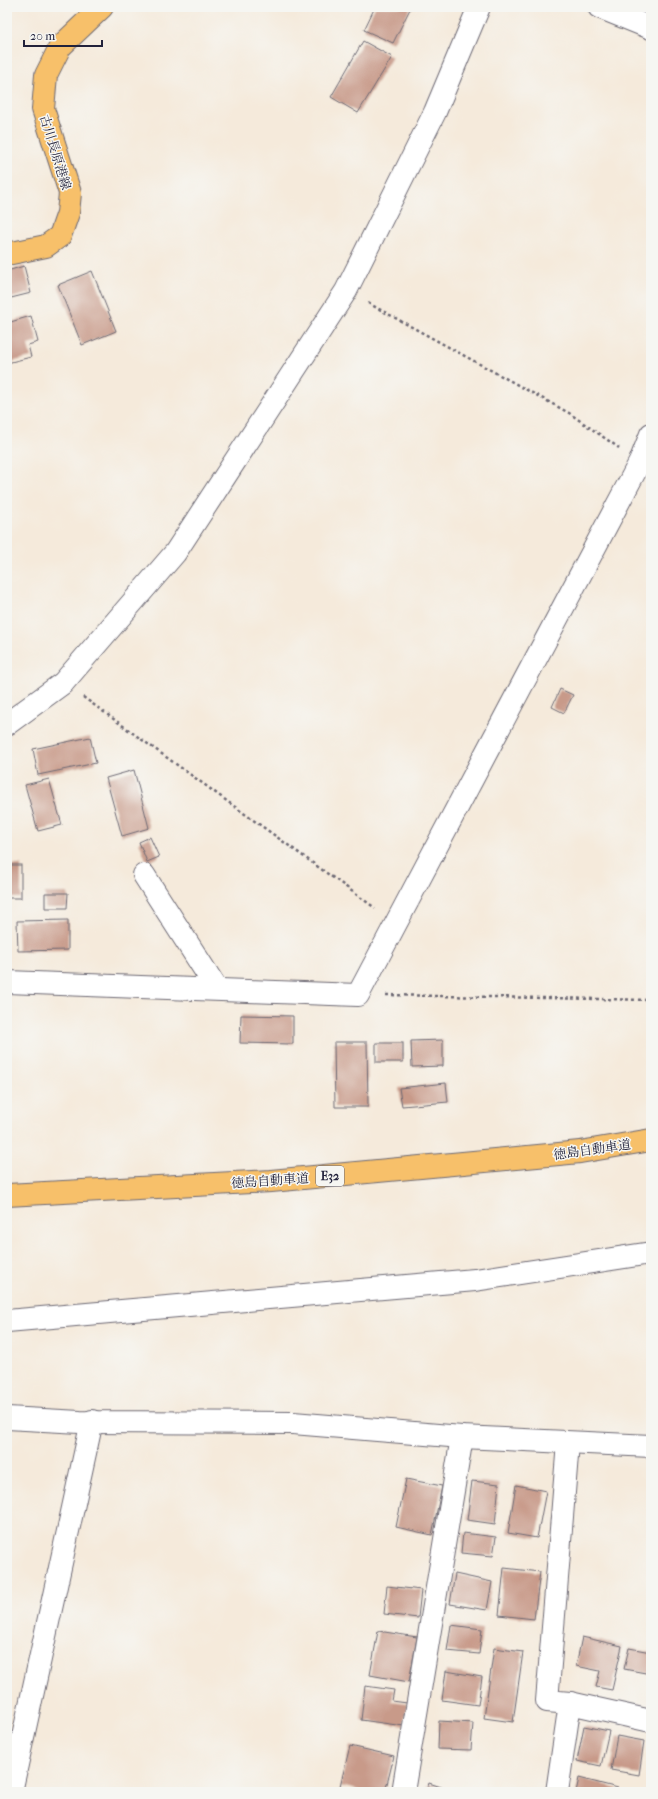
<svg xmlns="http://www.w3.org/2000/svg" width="658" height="1799" viewBox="0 0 658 1799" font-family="'IM FELL French Canon','Noto Serif JP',serif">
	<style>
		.building { fill: #c89a89 }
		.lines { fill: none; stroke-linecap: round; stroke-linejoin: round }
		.minor-casing { stroke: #6c6873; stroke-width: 24 }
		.major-casing { stroke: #6c6873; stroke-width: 24 }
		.highway-casing { stroke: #6c6873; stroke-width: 24 }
		.path { stroke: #6c6873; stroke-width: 2.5; stroke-dasharray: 3 3; stroke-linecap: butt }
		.minor { stroke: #fff; stroke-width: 22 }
		.major { stroke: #f7c06b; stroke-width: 22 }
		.highway { stroke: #f7c06b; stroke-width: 22 }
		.labels { text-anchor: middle; stroke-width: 3; stroke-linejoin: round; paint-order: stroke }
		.shield { fill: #f6f6f2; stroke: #626272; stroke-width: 1 }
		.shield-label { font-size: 12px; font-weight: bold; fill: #22223b }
		.street-label { font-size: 13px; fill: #22223b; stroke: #f6f6f2 }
	</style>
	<rect width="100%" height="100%" fill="#f6f6f2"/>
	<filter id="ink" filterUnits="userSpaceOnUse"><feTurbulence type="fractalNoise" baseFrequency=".025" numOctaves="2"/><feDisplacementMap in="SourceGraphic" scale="8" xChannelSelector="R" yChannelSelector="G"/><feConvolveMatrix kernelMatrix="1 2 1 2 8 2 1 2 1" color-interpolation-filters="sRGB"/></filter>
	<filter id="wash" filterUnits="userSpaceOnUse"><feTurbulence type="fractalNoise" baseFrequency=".012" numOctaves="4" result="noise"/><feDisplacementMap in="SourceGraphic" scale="16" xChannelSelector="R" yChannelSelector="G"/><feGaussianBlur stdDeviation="0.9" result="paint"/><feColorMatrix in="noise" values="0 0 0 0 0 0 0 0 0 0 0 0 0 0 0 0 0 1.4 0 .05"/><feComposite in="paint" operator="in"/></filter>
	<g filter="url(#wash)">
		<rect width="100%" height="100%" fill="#f5eadb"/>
		<g id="blocks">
			<g class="building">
				<polygon points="375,7 411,7 393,43 364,30"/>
				<polygon points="363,41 392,57 358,113 331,97"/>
				<polygon points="24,266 31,293 7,299 7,271"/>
				<polygon points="92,271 116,331 82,345 58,285"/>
				<polygon points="31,316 38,342 28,345 31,357 7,363 7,323"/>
				<polygon points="560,689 573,695 564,713 552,707"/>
				<polygon points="90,737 96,763 38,775 33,749"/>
				<polygon points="134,770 149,828 122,836 106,778"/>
				<polygon points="49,779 62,825 38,831 25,785"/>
				<polygon points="150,837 159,857 147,862 139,842"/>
				<rect x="7" y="865" width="14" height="33"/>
				<polygon points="45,893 68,893 67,908 45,908"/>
				<polygon points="68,920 68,950 18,951 17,921"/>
				<polygon points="241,1015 293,1016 293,1044 240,1043"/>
				<polygon points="443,1040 443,1066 412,1067 411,1041"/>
				<polygon points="334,1042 367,1042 368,1107 335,1107"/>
				<rect x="376" y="1043" width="27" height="19"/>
				<polygon points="446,1083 448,1102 402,1106 399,1088"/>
				<polygon points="406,1479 442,1486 432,1535 396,1527"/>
				<polygon points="472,1481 499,1484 495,1524 467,1520"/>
				<polygon points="516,1485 546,1491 537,1538 508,1533"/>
				<polygon points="463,1533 496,1537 493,1556 461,1553"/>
				<polygon points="504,1568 540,1572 534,1619 499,1615"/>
				<polygon points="455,1574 492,1582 487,1610 450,1604"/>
				<polygon points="387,1586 421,1590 418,1618 384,1614"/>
				<polygon points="451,1625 482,1629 479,1654 447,1651"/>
				<polygon points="378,1631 417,1637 409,1682 370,1675"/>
				<polygon points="582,1637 622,1646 612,1690 596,1687 600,1671 576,1666"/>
				<polygon points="494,1648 523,1652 513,1722 484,1718"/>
				<polygon points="629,1648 651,1652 651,1674 624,1669"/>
				<polygon points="446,1671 482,1677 478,1705 442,1700"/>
				<polygon points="365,1686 394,1690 392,1701 407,1703 404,1726 361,1720"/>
				<polygon points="439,1721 473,1723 471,1750 438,1749"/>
				<polygon points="584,1726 609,1731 601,1766 577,1761"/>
				<polygon points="617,1736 644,1741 639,1775 611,1770"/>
				<polygon points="350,1746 394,1756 385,1792 366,1792 340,1786"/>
				<polygon points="579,1778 618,1788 617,1792 576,1792"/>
				<polygon points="429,1783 456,1792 426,1792"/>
			</g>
		</g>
	</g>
	<g filter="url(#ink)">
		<use href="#blocks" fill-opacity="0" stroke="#6c6873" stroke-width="1"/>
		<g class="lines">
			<g class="minor-casing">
				<g id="minor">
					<polyline points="599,7 651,28"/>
					<polyline points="7,724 63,683 175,553 346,291 435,112 479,7"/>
					<polyline points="144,875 217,989"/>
					<polyline points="7,982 358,995 640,462 651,434"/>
					<polyline points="7,1321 475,1280 651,1253"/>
					<polyline points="7,1418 80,1422 293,1423 462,1437 651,1446"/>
					<polyline points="568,1443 547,1701 570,1703"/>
					<polyline points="11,1792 92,1421"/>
					<polyline points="403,1792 462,1437"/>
					<polyline points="557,1792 570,1703 651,1721"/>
				</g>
			</g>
			<g class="major-casing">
				<polyline id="major" points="7,254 46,246 60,236 68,213 70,193 43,109 46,75 60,47 102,7"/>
			</g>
			<g class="highway-casing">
				<polyline id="highway" points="7,1195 271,1181 580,1152 651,1140"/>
			</g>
			<g class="path">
				<polyline points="368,303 569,413 619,448"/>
				<polyline points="83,697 375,908"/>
				<polyline points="386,995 651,1000"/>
			</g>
			<use href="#minor" class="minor"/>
			<use href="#major" class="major"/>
			<use href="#highway" class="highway"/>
		</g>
	</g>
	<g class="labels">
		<rect class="shield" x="316" y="1166" width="28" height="20" rx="3"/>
		<g class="shield-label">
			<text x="330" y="1180">E32</text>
		</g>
		<g class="street-label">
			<text transform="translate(56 152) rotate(73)" y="5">古川長原港線</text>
			<text transform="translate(592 1149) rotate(-8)" y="5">徳島自動車道</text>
			<text transform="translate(270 1180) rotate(-4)" y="5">徳島自動車道</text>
		</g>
	</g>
	<rect width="658" height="1799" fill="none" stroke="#f6f6f2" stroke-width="24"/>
	<path d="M24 40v6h78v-6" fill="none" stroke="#22223b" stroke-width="2"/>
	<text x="30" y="40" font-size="12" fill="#22223b" stroke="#f6f6f2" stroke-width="3" paint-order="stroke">20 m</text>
</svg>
